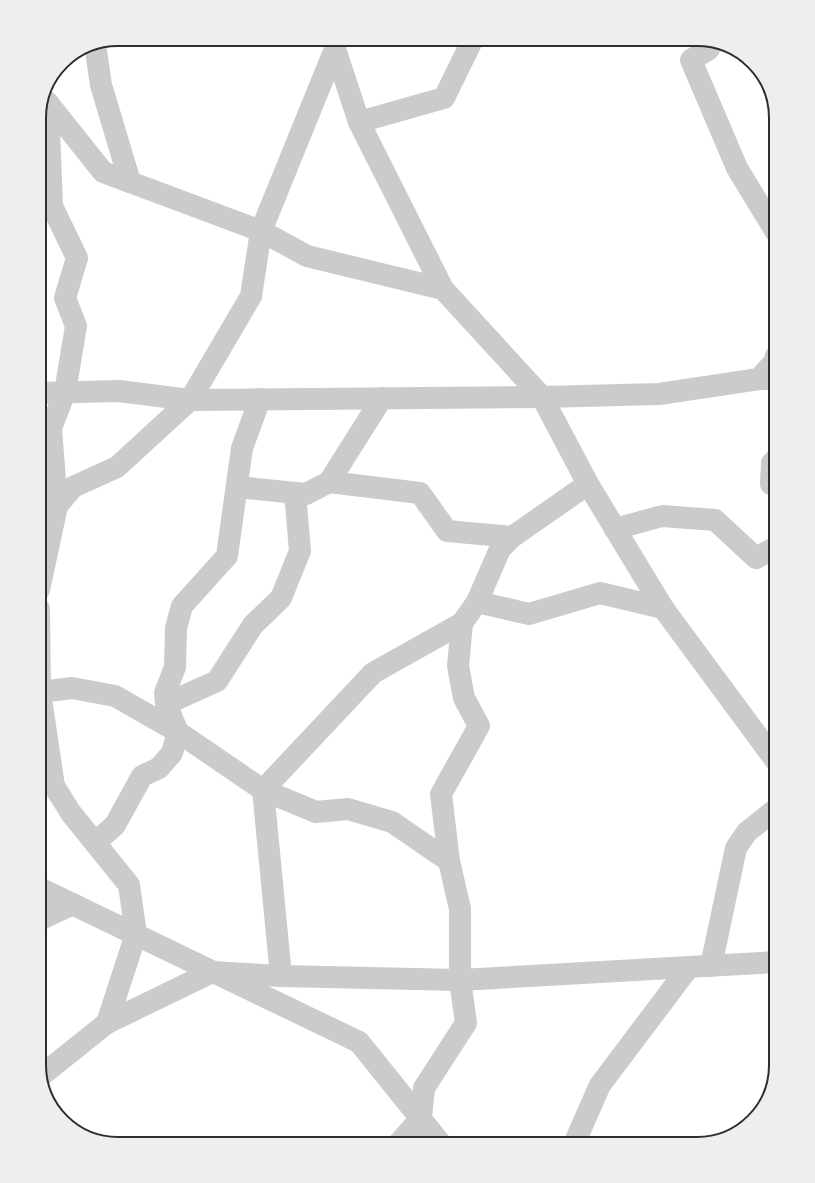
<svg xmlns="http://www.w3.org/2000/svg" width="815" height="1183" viewBox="0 0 815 1183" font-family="Figtree,sans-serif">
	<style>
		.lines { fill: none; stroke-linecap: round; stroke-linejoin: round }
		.minor { stroke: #cbcbcb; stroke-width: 22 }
		.rim { fill: none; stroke: #2e2e2e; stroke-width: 2 }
	</style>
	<rect width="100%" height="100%" fill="#fff"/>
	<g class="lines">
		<g class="minor">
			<polyline points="335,39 335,49 359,122 443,289 542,397 588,484 663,608 776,761"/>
			<polyline points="707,41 709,49 691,60 737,168 776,232"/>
			<polyline points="95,44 101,85 130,182"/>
			<polyline points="43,98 48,103 103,172 261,231 307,256 443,289"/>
			<polyline points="48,103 52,206 77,258 65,298 76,326 65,392 51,428 57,506"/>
			<polyline points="359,122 444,98 473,39"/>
			<polyline points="759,379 774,362 776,356"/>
			<polyline points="39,393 119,391 190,400 542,397 659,394 759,379 776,379"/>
			<polyline points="329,482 420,493 447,531 512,537"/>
			<polyline points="771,484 772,463 776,459"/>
			<polyline points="237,487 306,494 329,482 382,398"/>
			<polyline points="615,529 662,516 715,520 756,558 776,547"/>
			<polyline points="39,590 57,506 73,487 117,467 190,400 251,296 261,231 335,49"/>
			<polyline points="477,602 529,614 600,593 663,608"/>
			<polyline points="39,609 40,692 54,786 71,813 129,885 136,934 107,1023"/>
			<polyline points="40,692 72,688 115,696 178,732 263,790 316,812 348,809 392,822 449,861"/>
			<polyline points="166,704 217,681 253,625 281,598 300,551 295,493"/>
			<polyline points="95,843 115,825 142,776 159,768 172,753 178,732 166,704 165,693 175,667 176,628 182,606 227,556 242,448 260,399"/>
			<polyline points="39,888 359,1042 441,1144"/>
			<polyline points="39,920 73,904"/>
			<polyline points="711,966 736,848 747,832 776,809"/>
			<polyline points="281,976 263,790 373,673 462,623 477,602 500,549 512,537 588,484"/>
			<polyline points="42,1075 107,1023 212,972 281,976 460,980 776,962"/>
			<polyline points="398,1144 421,1118 424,1088 466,1023 460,980 460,909 449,861 441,794 479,726 464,698 458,666 462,623"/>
			<polyline points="574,1144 600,1085 689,967"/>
		</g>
	</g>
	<path d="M0 0H815V1183H0ZM118 46H697A72 72 0 0 1 769 118V1065A72 72 0 0 1 697 1137H118A72 72 0 0 1 46 1065V118A72 72 0 0 1 118 46Z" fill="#eee" fill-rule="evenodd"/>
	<path class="rim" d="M118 46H697A72 72 0 0 1 769 118V1065A72 72 0 0 1 697 1137H118A72 72 0 0 1 46 1065V118A72 72 0 0 1 118 46Z"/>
</svg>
